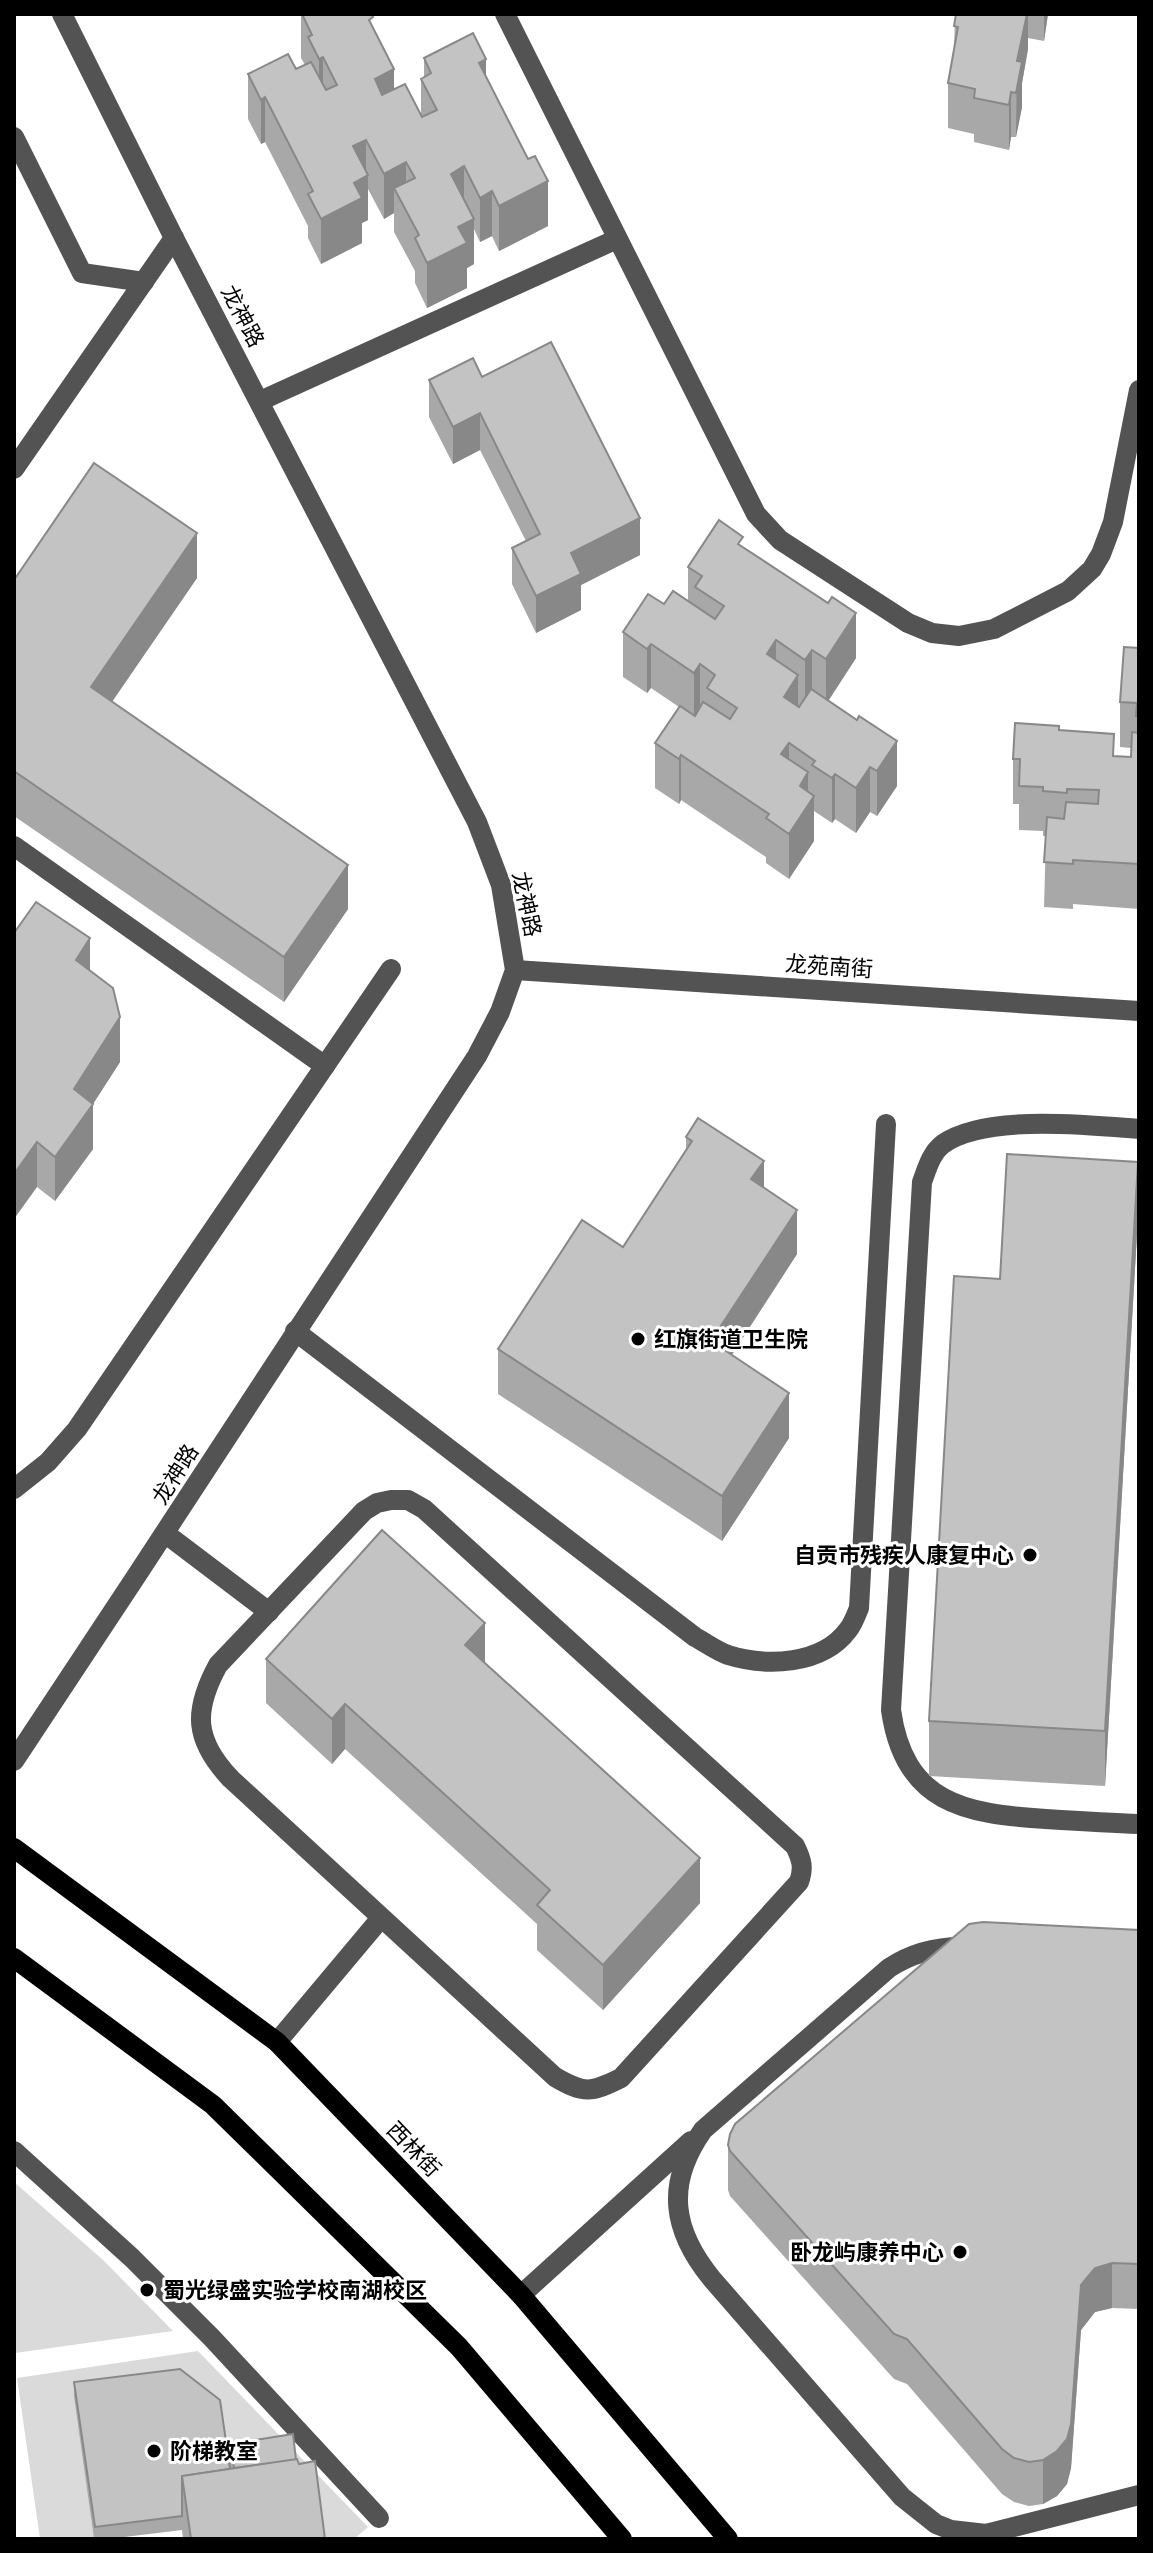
<svg xmlns="http://www.w3.org/2000/svg" width="1153" height="2553" viewBox="0 0 1153 2553" font-family="'PT Sans','Noto Sans SC',sans-serif">
	<style>
		.green { fill: #dadada }
		.lines { fill: none; stroke-linecap: round; stroke-linejoin: round }
		.minor { stroke: #535353; stroke-width: 20 }
		.major { stroke: #000; stroke-width: 20 }
		.wall { fill: #a8a8a8 }
		.shaded-wall { fill: #888 }
		.building { fill: #c3c3c3; stroke: #888; stroke-width: 2 }
		.poi-dot { fill: #000; stroke: #fff; stroke-width: 3 }
		.labels { text-anchor: middle; stroke-width: 6; stroke-linejoin: round; paint-order: stroke }
		.street-label { font-size: 22px; fill: #000; stroke: #fff }
		.poi-label { font-size: 22px; font-weight: bold; fill: #000; stroke: #fff; text-anchor: start }
	</style>
	<rect width="100%" height="100%" fill="#fff"/>
	<g class="green">
		<polygon points="14,2182 103,2260 173,2331 15,2353"/>
		<polygon points="198,2351 368,2527 354,2539 318,2539 75,2396 94,2539 40,2539 17,2378"/>
	</g>
	<g class="lines">
		<g class="minor">
			<polyline points="505,14 756,514 780,540 908,623 932,633 959,636 994,629 1068,591 1092,569 1101,554 1113,522 1139,390"/>
			<polyline points="14,137 82,273 144,282"/>
			<polyline points="260,401 617,239"/>
			<polyline points="14,469 174,238"/>
			<polyline points="14,846 325,1066"/>
			<polyline points="515,970 1139,1011"/>
			<path d="M 1139,1129 C 1088,1125 985,1114 943,1144 C 931,1153 927,1169 922,1182 L 891,1710 C 904,1803 964,1814 1046,1819 C 1077,1821 1108,1823 1139,1824"/>
			<path d="M 295,1331 L 695,1637 C 706,1643 717,1651 728,1655 C 767,1667 822,1665 848,1630 C 853,1624 856,1615 859,1608 L 886,1124"/>
			<polyline points="14,1489 48,1462 77,1429 391,969"/>
			<path d="M 391,1500 L 408,1500 L 424,1509 L 795,1846 C 802,1860 804,1868 799,1882 L 621,2078 C 591,2093 584,2094 555,2077 L 231,1779 C 194,1740 193,1711 218,1665 L 364,1511 L 377,1503 Z"/>
			<polyline points="166,1534 269,1612"/>
			<path d="M 14,1761 C 170,1527 322,1290 477,1056 L 500,1012 L 515,970 L 501,885 L 477,822 L 174,238 L 62,14"/>
			<path d="M 967,1947 C 938,1946 913,1952 889,1968 L 703,2130 C 665,2184 672,2230 712,2279 L 902,2497 L 936,2524 L 951,2530 L 986,2534 L 1139,2495"/>
			<polyline points="277,2042 381,1918"/>
			<polyline points="14,2151 132,2258 212,2338 379,2518"/>
			<polyline points="521,2295 691,2141"/>
		</g>
		<g class="major">
			<polyline points="14,1848 277,2042 521,2295 728,2539"/>
			<polyline points="14,1958 213,2105 459,2347 622,2539"/>
		</g>
	</g>
	<g class="wall">
		<polygon points="301,14 373,28 394,89 421,115 421,79 424,77 424,58 486,77 548,226 499,251 492,236 480,242 474,229 474,264 467,268 467,288 427,308 415,283 415,271 394,232 394,213 384,219 368,189 368,220 362,223 362,243 321,264 308,238 308,226 265,142 261,144 248,119 248,74 296,69 305,65 301,58"/>
		<polygon points="955,14 1048,14 1044,41 1028,38 1028,49 1022,83 1022,107 1016,137 1011,137 1009,150 974,142 974,134 948,128 948,83 954,51"/>
		<polygon points="482,377 640,555 581,585 581,610 536,633 512,584 512,548 526,541 480,450 453,464 429,417 429,380"/>
		<polygon points="743,547 856,658 829,700 897,786 877,816 870,812 856,833 835,819 832,823 814,811 814,841 789,879 766,863 766,857 681,800 679,804 655,788 655,743 679,707 651,688 647,693 623,677 623,632 664,604 688,601 688,567"/>
		<polygon points="197,578 112,702 348,909 284,1002 14,816 14,580"/>
		<polygon points="1139,648 1139,909 1073,904 1073,909 1044,907 1046,836 1043,836 1043,831 1019,830 1019,804 1013,804 1013,759 1059,730 1114,756 1131,757 1131,748 1120,747 1120,702"/>
		<polygon points="14,933 90,971 120,1062 93,1104 93,1149 55,1201 37,1187"/>
		<polygon points="686,1137 764,1187 797,1254 732,1355 789,1438 722,1541 498,1394 498,1349 623,1247 686,1150"/>
		<polygon points="1138,1217 1105,1786 929,1776 929,1721 1000,1279"/>
		<polygon points="266,1659 485,1663 700,1903 603,2010 537,1950 537,1924 345,1749 332,1764 266,1703"/>
		<polygon points="1139,1930 1139,2309 1112,2308 1095,2312 1081,2330 1071,2468 1067,2484 1057,2496 1043,2504 1029,2506 1014,2502 1002,2494 907,2384 894,2379 730,2196 728,2190 728,2145"/>
		<polygon points="74,2382 230,2469 230,2444 296,2460 325,2539 183,2539 182,2530 108,2539 94,2539 74,2396"/>
	</g>
	<g class="shaded-wall">
		<polygon points="1027,14 1028,14 1028,49 1022,83 1022,107 1016,137 1017,61"/>
		<polygon points="1044,14 1048,14 1044,41"/>
		<polygon points="323,57 323,101 319,103 319,59"/>
		<polygon points="486,59 486,103 479,63"/>
		<polygon points="394,69 394,114 375,124 375,79"/>
		<polygon points="1011,92 1011,137 1009,150 1009,105"/>
		<polygon points="265,97 265,142 261,144 261,100"/>
		<polygon points="366,140 366,176 368,175 368,220 362,223 362,243 321,264 321,219 353,146"/>
		<polygon points="406,162 406,207 394,188 394,213 384,219 384,174"/>
		<polygon points="464,166 464,211 451,174"/>
		<polygon points="548,181 548,226 499,251 499,206"/>
		<polygon points="492,191 492,236 480,242 480,198"/>
		<polygon points="474,219 474,264 467,268 467,288 427,308 427,263 458,227"/>
		<polygon points="480,413 480,450 453,464 453,427"/>
		<polygon points="640,518 640,555 581,585 581,610 536,633 536,596 571,553"/>
		<polygon points="197,533 197,578 91,732 91,687"/>
		<polygon points="856,613 856,658 826,704 826,659"/>
		<polygon points="776,640 776,685 767,654"/>
		<polygon points="651,644 651,688 647,693 647,649"/>
		<polygon points="812,650 812,695 805,705 805,660"/>
		<polygon points="700,664 700,709 694,718 694,673"/>
		<polygon points="798,675 798,720 784,697"/>
		<polygon points="897,741 897,786 877,816 877,771"/>
		<polygon points="789,743 789,788 781,754"/>
		<polygon points="681,755 681,800 679,804 679,759"/>
		<polygon points="870,767 870,812 856,833 856,788"/>
		<polygon points="808,772 808,805 814,796 814,841 789,879 789,834 800,786"/>
		<polygon points="835,774 835,819 832,823 832,778"/>
		<polygon points="348,865 348,909 284,1002 284,957"/>
		<polygon points="90,938 90,983 76,960"/>
		<polygon points="120,1017 120,1062 91,1107 93,1104 93,1149 55,1201 55,1157 74,1089"/>
		<polygon points="37,1142 37,1187 14,1219 14,1174"/>
		<polygon points="764,1161 764,1206 751,1179"/>
		<polygon points="1138,1162 1138,1217 1105,1786 1105,1731"/>
		<polygon points="797,1210 797,1254 711,1386 711,1341"/>
		<polygon points="789,1393 789,1438 722,1541 722,1496"/>
		<polygon points="485,1623 485,1668 465,1645"/>
		<polygon points="345,1704 345,1749 332,1764 332,1719"/>
		<polygon points="700,1858 700,1903 603,2010 603,1965"/>
		<polygon points="1112,2263 1112,2308 1095,2312 1081,2330 1071,2468 1067,2484 1057,2496 1043,2504 1043,2460 1081,2285 1095,2268"/>
	</g>
	<g class="building">
		<polygon points="302,14 371,14 373,17 369,20 394,69 375,79 382,95 405,84 422,117 437,110 421,79 431,73 424,58 473,33 486,59 479,63 528,159 535,156 548,181 499,206 492,191 480,198 464,166 451,174 474,219 458,227 467,243 427,263 415,238 419,235 394,188 415,178 406,162 384,174 366,140 353,146 368,175 354,183 362,198 321,219 308,194 313,191 265,97 261,100 248,74 288,54 296,69 311,62 326,90 337,85 323,57 319,59 308,37 312,35"/>
		<polygon points="956,14 1027,14 1017,61 1022,62 1016,93 1011,92 1009,105 974,98 975,89 948,83 958,27 954,26"/>
		<polygon points="551,342 640,518 571,553 581,574 536,596 512,548 540,534 480,413 453,427 429,380 473,358 482,377"/>
		<polygon points="94,463 197,533 91,687 348,865 284,957 14,771 14,580"/>
		<polygon points="719,520 743,537 738,544 828,603 832,597 856,613 826,659 812,650 805,660 776,640 767,654 798,675 784,697 799,707 811,689 857,720 859,716 897,741 877,771 870,767 856,788 835,774 832,778 812,765 815,761 789,743 781,754 808,772 800,786 814,796 789,834 766,818 769,814 681,755 679,759 655,743 680,706 695,716 703,702 730,719 737,708 707,688 715,675 700,664 694,673 651,644 647,649 623,632 648,594 664,604 673,591 715,619 724,606 695,587 702,576 688,567"/>
		<polygon points="1124,647 1139,648 1139,716 1136,716 1137,703 1120,702"/>
		<polygon points="1015,723 1059,726 1059,730 1114,734 1113,756 1131,757 1132,732 1139,733 1139,864 1073,860 1073,864 1044,862 1047,817 1064,819 1066,802 1098,804 1099,790 1067,789 1067,793 1043,791 1043,787 1019,786 1020,759 1013,759"/>
		<polygon points="36,902 90,938 76,960 113,988 120,1017 74,1089 93,1104 55,1157 37,1142 14,1174 14,933"/>
		<polygon points="698,1118 764,1161 751,1179 797,1210 711,1341 789,1393 722,1496 498,1349 582,1220 623,1247 692,1141 686,1137"/>
		<polygon points="1007,1154 1138,1162 1105,1731 929,1721 954,1276 1000,1279"/>
		<polygon points="382,1530 485,1623 465,1645 700,1858 603,1965 537,1905 550,1890 345,1704 332,1719 266,1659"/>
		<polygon points="983,1922 1139,1930 1139,2264 1112,2263 1095,2268 1081,2285 1071,2424 1067,2439 1057,2451 1043,2460 1029,2462 1014,2458 1002,2449 907,2339 894,2334 730,2151 728,2145 730,2134 735,2124 969,1924"/>
		<polygon points="180,2369 220,2400 230,2469 182,2476 182,2516 95,2527 74,2382"/>
		<polygon points="293,2434 296,2460 234,2468 230,2444"/>
		<polygon points="297,2459 299,2464 315,2461 325,2539 191,2539 182,2476"/>
	</g>
	<g class="poi-dot">
		<circle cx="638" cy="1339" r="8"/>
		<circle cx="1030" cy="1555" r="8"/>
		<circle cx="960" cy="2252" r="8"/>
		<circle cx="147" cy="2290" r="8"/>
		<circle cx="154" cy="2451" r="8"/>
	</g>
	<g class="labels">
		<g class="street-label">
			<text transform="translate(243 316) rotate(62)" y="8">龙神路</text>
			<text transform="translate(527 904) rotate(78)" y="8">龙神路</text>
			<text transform="translate(829 966) rotate(4)" y="8">龙苑南街</text>
			<text transform="translate(175 1474) rotate(-58)" y="8">龙神路</text>
			<text transform="translate(414 2149) rotate(46)" y="8">西林街</text>
		</g>
		<g class="poi-label">
			<text x="654" y="1347">红旗街道卫生院</text>
			<text x="1014" y="1563" text-anchor="end">自贡市残疾人康复中心</text>
			<text x="944" y="2260" text-anchor="end">卧龙屿康养中心</text>
			<text x="163" y="2298">蜀光绿盛实验学校南湖校区</text>
			<text x="170" y="2459">阶梯教室</text>
		</g>
	</g>
	<rect width="1153" height="2553" fill="none" stroke="#000000" stroke-width="32"/>
</svg>
